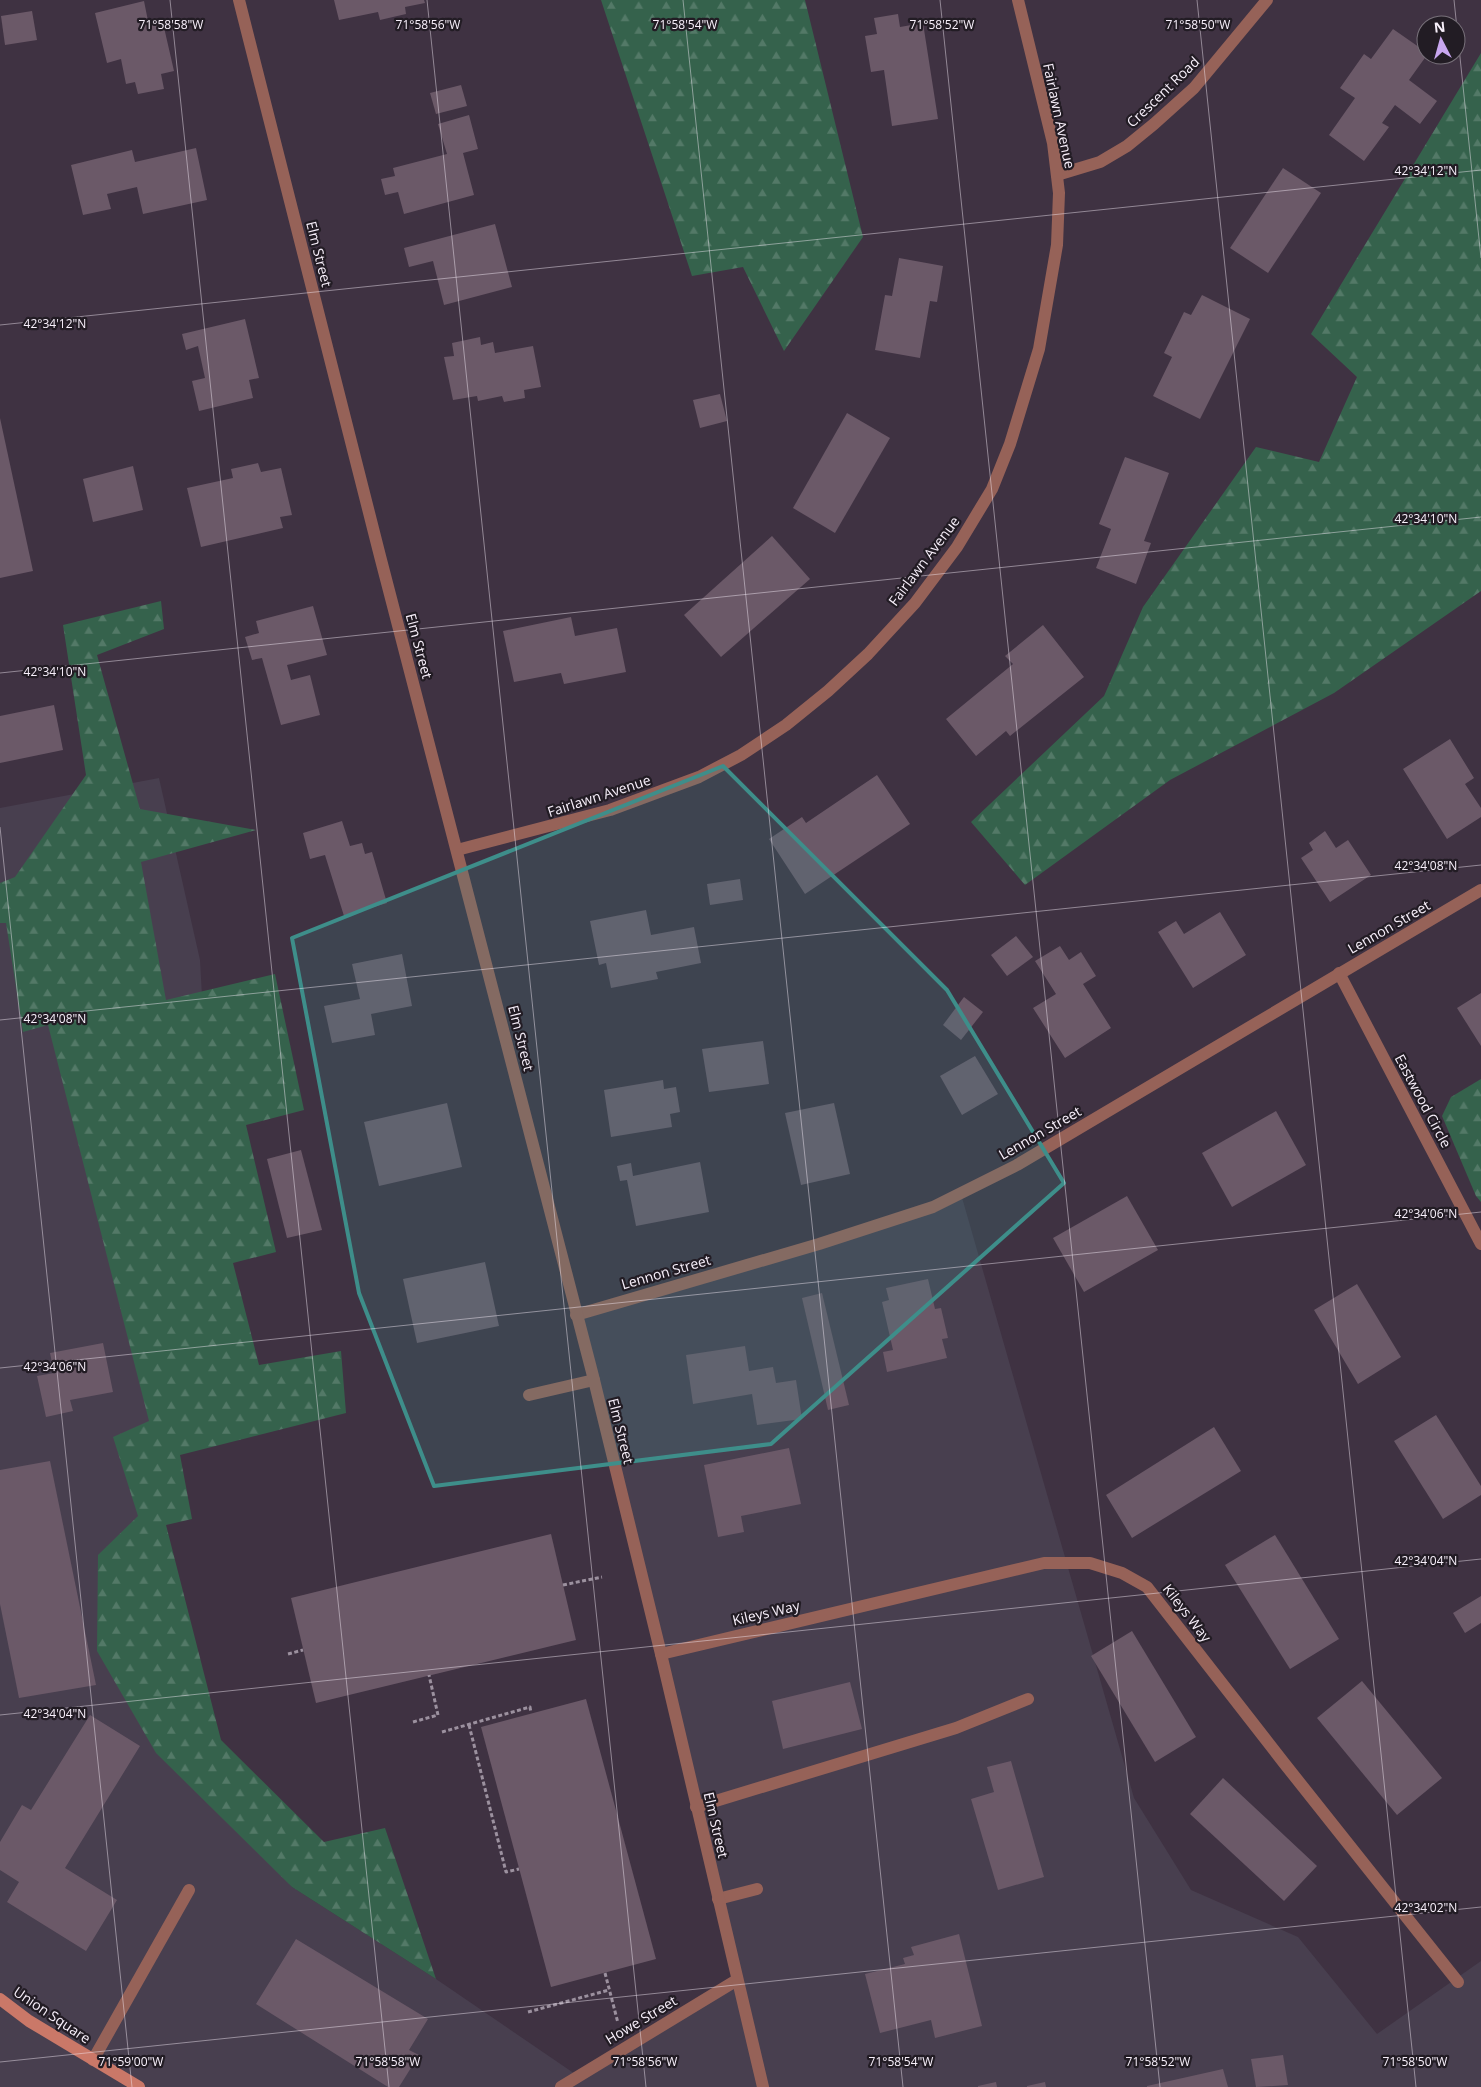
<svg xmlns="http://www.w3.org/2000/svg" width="1481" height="2087" viewBox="0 0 1481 2087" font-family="'Open Sans',sans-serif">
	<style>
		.commercial { fill: #483f4f }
		.forest { fill: url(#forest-firs) }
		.building { fill: #6b5968 }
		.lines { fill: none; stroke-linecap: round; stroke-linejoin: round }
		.path { stroke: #9c919f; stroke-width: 3; stroke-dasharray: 4 2.5; stroke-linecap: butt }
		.service { stroke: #966258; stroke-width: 12 }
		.minor { stroke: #966258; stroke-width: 12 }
		.tertiary { stroke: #966258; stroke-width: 12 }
		.secondary { stroke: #ca7868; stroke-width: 12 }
		.marked { fill: #3e8e8a; fill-opacity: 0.2; stroke: #3e8e8a; stroke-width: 4; stroke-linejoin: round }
		.ticks { fill: none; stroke: #f8f0fb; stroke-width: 1; stroke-opacity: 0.45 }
		.labels { text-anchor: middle; stroke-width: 4.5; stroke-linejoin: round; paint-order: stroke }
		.street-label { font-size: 14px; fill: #f8f0fb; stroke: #221c24 }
		.ticks-label { font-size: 12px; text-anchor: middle; fill: #f8f0fb; stroke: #221c24; stroke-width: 4.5; stroke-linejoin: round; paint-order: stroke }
	</style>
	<defs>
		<pattern id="forest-firs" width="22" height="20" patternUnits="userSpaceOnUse" patternTransform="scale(1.25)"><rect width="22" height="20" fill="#35624c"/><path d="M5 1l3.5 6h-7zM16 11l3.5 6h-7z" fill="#537967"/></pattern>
	</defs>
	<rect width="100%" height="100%" fill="#3f3242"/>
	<polygon class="commercial" points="159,778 200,960 210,1140 149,1421 191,1764 292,1887 436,1979 578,2076 737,1980 576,1315 961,1194 1134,1798 1191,1890 1298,1937 1377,2034 1481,1961 1481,2087 0,2087 0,808"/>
	<g class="forest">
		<polygon points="601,0 805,0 863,237 784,351 743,267 692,276"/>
		<polygon points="1481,53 1481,591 1334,693 1170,780 1025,885 971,822 1104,696 1143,607 1256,447 1319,462 1357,377 1311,334"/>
		<polygon points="161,601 164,629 97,655 140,809 256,830 141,862 166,1000 275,974 304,1110 246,1125 276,1252 233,1263 259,1365 341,1351 346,1413 180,1455 192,1519 166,1525 221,1740 324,1842 385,1828 436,1979 292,1887 156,1753 97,1651 98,1555 138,1516 113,1437 149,1421 48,1025 23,1032 6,923 0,923 0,883 15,877 86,775 63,625"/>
		<polygon points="1481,1079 1481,1202 1476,1196 1442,1116 1451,1097"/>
	</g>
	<g class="building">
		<polygon points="334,0 424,0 425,3 405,7 406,14 380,20 378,12 339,20"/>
		<polygon points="144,1 149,26 163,23 174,71 161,74 164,89 138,94 135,82 126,84 121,59 107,63 95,13"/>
		<polygon points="32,11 37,40 5,45 1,16"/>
		<polygon points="898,14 900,27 923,23 938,119 892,126 884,70 871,72 865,36 877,34 874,18"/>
		<polygon points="1393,29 1426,52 1427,55 1409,80 1437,101 1420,124 1395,105 1382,123 1389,127 1364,161 1329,135 1355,98 1340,88 1364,54 1371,59"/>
		<polygon points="461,85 467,106 436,114 430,93"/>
		<polygon points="469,115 478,149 463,153 474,195 404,214 398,192 385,195 381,179 395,176 393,168 447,154 438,124"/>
		<polygon points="196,148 207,200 143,214 137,187 107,194 111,209 83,215 71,165 132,150 135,162"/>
		<polygon points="1283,168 1321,193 1268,273 1230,248"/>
		<polygon points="495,224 512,287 444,305 433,261 409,267 404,248"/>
		<polygon points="899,258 943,266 937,302 930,301 920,358 875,350 885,295 892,296"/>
		<polygon points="1202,295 1250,319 1200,419 1153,396 1172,357 1164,353 1184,312 1191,315"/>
		<polygon points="245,319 259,378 249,380 253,398 199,411 192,381 205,378 198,346 186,350 182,334"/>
		<polygon points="480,337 481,345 493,342 495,353 533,346 541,387 524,390 525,398 504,402 502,396 478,401 477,396 453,400 444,357 454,356 452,343"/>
		<polygon points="720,394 727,421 700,428 693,400"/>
		<polygon points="847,413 890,438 835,533 793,508"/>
		<polygon points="0,418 33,571 0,578"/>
		<polygon points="1125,457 1169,473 1144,541 1151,543 1136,584 1096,568 1111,529 1099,524"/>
		<polygon points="258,463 261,472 281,468 292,515 280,517 283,528 201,547 187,488 233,478 231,469"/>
		<polygon points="133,466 143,510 93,522 83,479"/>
		<polygon points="772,536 810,579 721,657 684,615"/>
		<polygon points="313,606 327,655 287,665 291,680 310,675 320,715 281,725 262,658 252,660 245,637 259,633 256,621"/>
		<polygon points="571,617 575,636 617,628 626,672 564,684 561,673 514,682 503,631"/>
		<polygon points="1043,625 1084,677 1010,736 1006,731 976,756 946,719 1013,664 1005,656"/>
		<polygon points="54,705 63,750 0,763 0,716"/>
		<polygon points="1450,739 1474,778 1465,784 1481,808 1481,817 1447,839 1403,769"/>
		<polygon points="877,775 910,824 805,894 769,839 802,817 806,823"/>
		<polygon points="342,821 350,846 362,843 365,854 372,852 387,903 344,916 325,855 310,859 303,833"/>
		<polygon points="1325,831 1336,848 1348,840 1371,875 1330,902 1301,858 1313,850 1309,843"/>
		<polygon points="740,879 743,900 710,905 707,884"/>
		<polygon points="646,910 651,935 694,927 701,963 656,972 658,979 611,988 606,963 599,965 590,921"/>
		<polygon points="1220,912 1246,955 1193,988 1158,932 1176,921 1184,934"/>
		<polygon points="1016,936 1033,957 1007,976 991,955"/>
		<polygon points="1060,946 1069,960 1081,952 1096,976 1083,984 1111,1028 1065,1058 1033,1008 1056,994 1035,961"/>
		<polygon points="402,954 412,1006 371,1014 375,1035 332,1043 324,1006 360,999 352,964"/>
		<polygon points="1481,993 1481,1046 1457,1008"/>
		<polygon points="964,997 983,1012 961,1040 943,1025"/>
		<polygon points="763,1041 769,1084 709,1092 702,1049"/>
		<polygon points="975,1056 998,1094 962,1115 940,1076"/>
		<polygon points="663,1080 664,1089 676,1087 680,1112 670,1114 672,1127 611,1137 604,1090"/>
		<polygon points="447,1103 462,1167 379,1186 364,1122"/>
		<polygon points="834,1103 850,1174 801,1185 785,1113"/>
		<polygon points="1276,1111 1306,1165 1232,1207 1202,1153"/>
		<polygon points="301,1150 322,1230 287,1238 267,1159"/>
		<polygon points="700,1162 709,1212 636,1226 627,1180 620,1181 617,1166 631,1163 633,1176"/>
		<polygon points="1127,1196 1158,1250 1084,1292 1053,1238"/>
		<polygon points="485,1262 499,1326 417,1343 403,1279"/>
		<polygon points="928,1279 935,1309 941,1308 948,1338 942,1339 947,1358 887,1372 883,1352 893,1350 882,1302 889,1300 886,1288"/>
		<polygon points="1357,1284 1401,1357 1358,1384 1314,1310"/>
		<polygon points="822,1293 849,1405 828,1410 802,1298"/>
		<polygon points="103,1343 113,1392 70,1400 73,1411 46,1417 37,1376 54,1373 50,1353"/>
		<polygon points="745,1346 749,1371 773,1367 776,1383 796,1380 802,1419 757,1425 752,1394 693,1404 686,1355"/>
		<polygon points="1436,1415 1481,1486 1481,1495 1443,1519 1394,1441"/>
		<polygon points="1214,1427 1241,1471 1132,1538 1106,1495"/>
		<polygon points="789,1448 801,1504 741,1516 744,1532 718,1537 704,1465"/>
		<polygon points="50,1461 96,1685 19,1698 0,1604 0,1470"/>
		<polygon points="551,1534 576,1640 316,1703 291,1598"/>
		<polygon points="1275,1535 1339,1639 1290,1669 1225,1565"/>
		<polygon points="1481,1596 1481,1623 1465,1633 1453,1613"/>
		<polygon points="1132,1631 1196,1737 1155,1762 1091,1656"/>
		<polygon points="1362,1681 1442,1778 1397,1815 1317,1718"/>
		<polygon points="850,1682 862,1729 783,1749 772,1701"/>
		<polygon points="586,1699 656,1959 551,1987 481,1727"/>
		<polygon points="90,1715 140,1746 65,1868 117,1900 86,1951 7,1902 19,1882 0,1870 0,1842 22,1805 31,1810"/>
		<polygon points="1011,1761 1044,1877 998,1890 971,1799 994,1792 987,1767"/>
		<polygon points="1223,1778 1317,1866 1284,1901 1190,1814"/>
		<polygon points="959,1934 982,2026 935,2038 931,2020 880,2033 865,1974 905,1964 903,1958 914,1955 911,1947"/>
		<polygon points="296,1939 428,2019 409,2050 419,2055 399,2087 388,2087 256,2004"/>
		<polygon points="1283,2055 1288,2085 1256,2087 1251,2059"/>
		<polygon points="1223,2069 1228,2087 1147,2087 1147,2086"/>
		<polygon points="996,2082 997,2087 978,2087 978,2086"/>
		<polygon points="1045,2082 1046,2087 1027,2087 1027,2086"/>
	</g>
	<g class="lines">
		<g class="path">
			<polyline points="563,1585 602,1577"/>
			<polyline points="288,1654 303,1650"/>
			<polyline points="413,1722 438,1715 429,1675"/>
			<polyline points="469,1725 506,1872 519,1869"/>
			<polyline points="442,1732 530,1707 531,1713"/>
			<polyline points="605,1973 618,2023"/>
			<polyline points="528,2012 609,1990"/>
		</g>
		<g class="service">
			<polyline points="529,1395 594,1380"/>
			<polyline points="696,1807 956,1728 1028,1699"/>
			<polyline points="718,1899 757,1889"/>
			<polyline points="93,2060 189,1890"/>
		</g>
		<g class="minor">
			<polyline points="1057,175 1100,162 1127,146 1154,124 1194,88 1267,0"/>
			<polyline points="457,850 610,810 699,777 741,755 786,725 828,691 868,654 915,603 957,547 992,489 1010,444 1039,349 1057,245 1059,193 1053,143 1018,0"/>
			<polyline points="1339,973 1481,1244"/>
			<polyline points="576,1315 819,1244 933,1207 1017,1165 1481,890"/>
			<polyline points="661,1654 1044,1563 1090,1563 1122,1573 1147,1587 1284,1763 1458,1982"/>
			<polyline points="561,2087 737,1980"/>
		</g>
		<polyline class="tertiary" points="239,0 380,556 593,1376 661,1654 763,2087"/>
		<polyline class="secondary" points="0,1999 29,2021 139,2087"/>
	</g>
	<path class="marked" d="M 723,766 L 947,990 L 1064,1183 L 771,1444 L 434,1486 L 359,1293 L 292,938 Z"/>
	<path class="ticks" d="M 170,0 L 389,2087M 427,0 L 646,2087M 683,0 L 903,2087M 940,0 L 1160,2087M 1197,0 L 1416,2087M 1454,0 L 1481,258M 0,325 L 1481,170M 0,673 L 1481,517M 0,827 L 132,2087M 0,1020 L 1481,865M 0,1368 L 1481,1212M 0,1715 L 1481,1559M 0,2062 L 1481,1907"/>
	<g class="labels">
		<g class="street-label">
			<text transform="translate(1163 92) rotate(-44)" y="5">Crescent Road</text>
			<text transform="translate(1059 116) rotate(78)" y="5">Fairlawn Avenue</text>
			<text transform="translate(319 254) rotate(76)" y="5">Elm Street</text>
			<text transform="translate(924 561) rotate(-53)" y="5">Fairlawn Avenue</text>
			<text transform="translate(419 646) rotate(75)" y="5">Elm Street</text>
			<text transform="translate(599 796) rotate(-18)" y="5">Fairlawn Avenue</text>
			<text transform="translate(1389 927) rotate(-30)" y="5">Lennon Street</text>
			<text transform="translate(521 1038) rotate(76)" y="5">Elm Street</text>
			<text transform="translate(1423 1101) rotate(62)" y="5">Eastwood Circle</text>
			<text transform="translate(1040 1133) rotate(-30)" y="5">Lennon Street</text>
			<text transform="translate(666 1272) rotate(-16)" y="5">Lennon Street</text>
			<text transform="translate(621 1431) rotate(76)" y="5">Elm Street</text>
			<text transform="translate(766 1613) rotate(-13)" y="5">Kileys Way</text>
			<text transform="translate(1187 1613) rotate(52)" y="5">Kileys Way</text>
			<text transform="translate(716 1825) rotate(77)" y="5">Elm Street</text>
			<text transform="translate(52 2015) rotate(34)" y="5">Union Square</text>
			<text transform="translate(641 2020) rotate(-31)" y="5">Howe Street</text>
		</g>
	</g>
	<g class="ticks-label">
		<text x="171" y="29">71°58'58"W</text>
		<text x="428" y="29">71°58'56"W</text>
		<text x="685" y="29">71°58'54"W</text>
		<text x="942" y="29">71°58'52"W</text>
		<text x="1198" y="29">71°58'50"W</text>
		<text x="1426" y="175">42°34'12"N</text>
		<text x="55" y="328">42°34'12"N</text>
		<text x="1426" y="523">42°34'10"N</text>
		<text x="55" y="676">42°34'10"N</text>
		<text x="1426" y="870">42°34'08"N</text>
		<text x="55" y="1023">42°34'08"N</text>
		<text x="1426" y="1218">42°34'06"N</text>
		<text x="55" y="1371">42°34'06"N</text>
		<text x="1426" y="1565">42°34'04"N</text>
		<text x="55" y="1718">42°34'04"N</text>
		<text x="1426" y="1912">42°34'02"N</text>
		<text x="131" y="2066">71°59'00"W</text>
		<text x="388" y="2066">71°58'58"W</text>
		<text x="645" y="2066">71°58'56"W</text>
		<text x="901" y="2066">71°58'54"W</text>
		<text x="1158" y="2066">71°58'52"W</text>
		<text x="1415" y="2066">71°58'50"W</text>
	</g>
	<g transform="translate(1441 40) rotate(354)"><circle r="24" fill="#221c24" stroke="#78717a"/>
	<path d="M0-4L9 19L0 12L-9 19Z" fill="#c8a6ef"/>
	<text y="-8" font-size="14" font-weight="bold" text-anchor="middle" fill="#f8f0fb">N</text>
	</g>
</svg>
